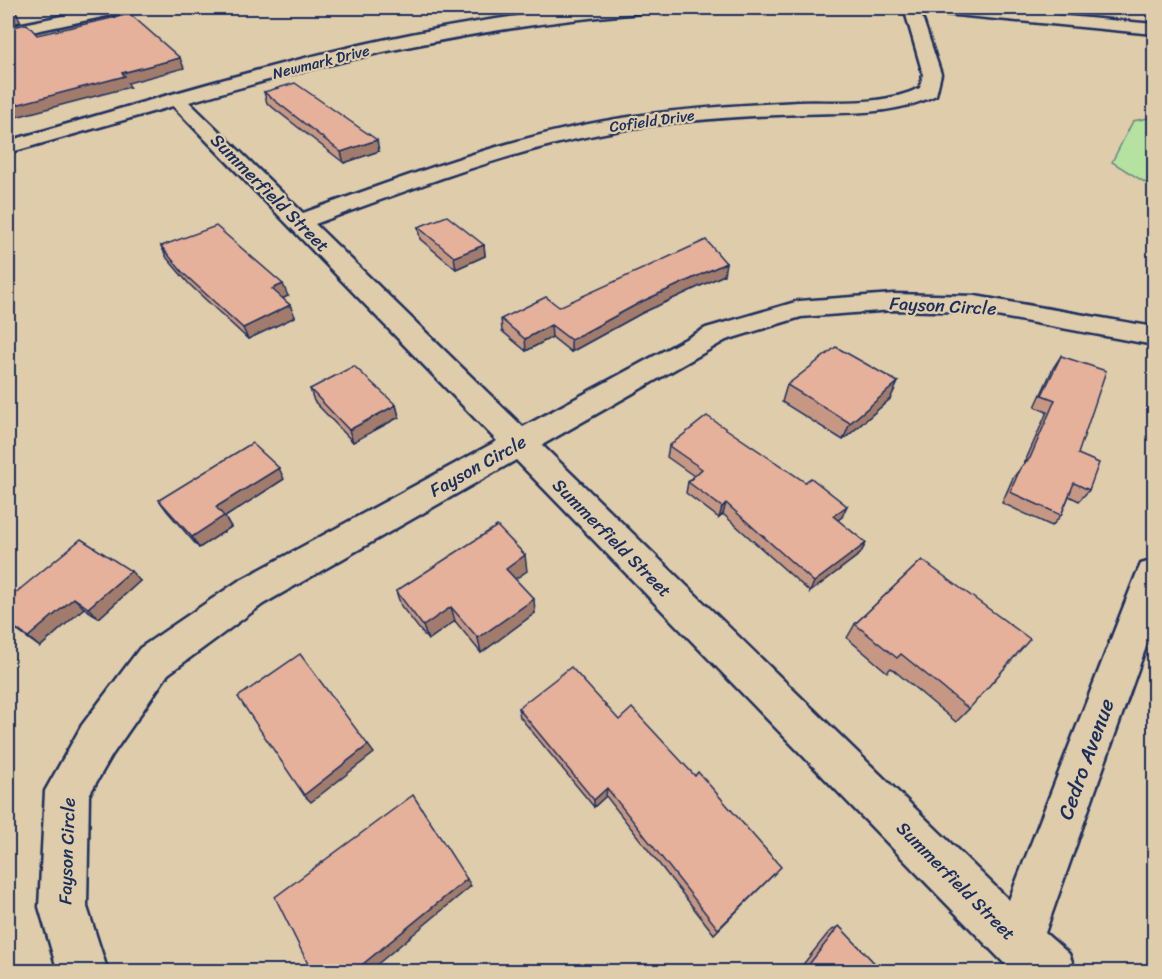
<svg xmlns="http://www.w3.org/2000/svg" width="1162" height="979" viewBox="0 0 1162 979" font-family="Sriracha,sans-serif">
	<style>
		.green { fill: #b5e2a0; stroke: #68887f; stroke-width: 1.5 }
		.lines { fill: none; stroke-linecap: round; stroke-linejoin: round }
		.minor-casing { stroke: #1b2f5e; stroke-width: 5 }
		.minor { fill: #dfccaa; fill-rule: evenodd }
		.wall { fill: #c69884; stroke: #1b2f5e; stroke-width: 1.5 }
		.shaded-wall { fill: #a17c6c; stroke: #1b2f5e; stroke-width: 1.5 }
		.building { fill: #e6b19a; stroke: #1b2f5e; stroke-width: 1.5 }
		.labels { text-anchor: middle; stroke-width: 4.5; stroke-linejoin: round; paint-order: stroke }
		.far-street-label { font-size: 15px; fill: #1b2f5e; stroke: #dfccaa }
		.street-label { font-size: 18px; fill: #1b2f5e; stroke: #dfccaa }
		.near-street-label { font-size: 21px; fill: #1b2f5e; stroke: #dfccaa }
	</style>
	<rect width="100%" height="100%" fill="#dfccaa"/>
	<filter id="ink" filterUnits="userSpaceOnUse"><feTurbulence type="fractalNoise" baseFrequency=".0167" numOctaves="2"/><feDisplacementMap in="SourceGraphic" scale="12" xChannelSelector="R" yChannelSelector="G"/><feConvolveMatrix kernelMatrix="1 2 1 2 8 2 1 2 1" color-interpolation-filters="sRGB"/></filter>
	<g filter="url(#ink)">
		<polygon class="green" points="1154,117 1154,188 1112,162 1133,121"/>
		<g class="lines">
			<g class="minor-casing">
				<g id="minor">
					<polygon points="101,8 129,8 121,13 8,37 8,27"/>
					<path d="M 591,8 L 649,8 L 641,13 C 482,26 342,58 189,102 L 303,213 C 412,174 521,132 636,116 C 690,108 745,105 799,102 C 841,101 881,106 920,88 L 923,74 L 904,8 L 919,8 L 941,74 L 936,95 C 892,116 849,112 802,114 C 746,116 689,119 633,128 C 523,145 419,186 315,224 L 523,427 L 706,328 L 799,301 L 893,294 L 975,296 L 1154,327 L 1154,345 L 975,312 L 893,310 L 801,317 L 726,340 L 542,445 L 1009,900 L 1136,575 L 1141,564 L 1154,560 L 1154,624 L 1045,933 L 1069,954 L 1076,972 L 1013,972 L 1000,959 L 516,460 L 263,604 L 168,674 L 112,755 L 89,795 L 87,907 L 108,972 L 58,972 L 39,907 L 45,791 L 82,725 L 140,648 L 237,582 L 497,441 L 173,106 L 8,153 L 8,141 C 199,87 392,24 591,8 Z"/>
					<polygon points="928,8 979,8 1154,24 1154,34 935,13"/>
				</g>
			</g>
			<use href="#minor" class="minor"/>
		</g>
		<g class="wall">
			<polygon points="264,92 379,151 344,163 267,103"/>
			<polygon points="418,227 484,245 485,256 456,269 420,239"/>
			<polygon points="161,246 288,296 282,298 290,305 295,317 248,339 189,284 167,258"/>
			<polygon points="724,275 642,313 571,352 552,337 526,351 502,331 501,319"/>
			<polygon points="1061,356 1078,454 1089,490 1079,501 1069,496 1061,515 1052,526 1002,503 1013,478 1024,464 1047,412 1035,407 1053,368"/>
			<polygon points="898,382 890,399 843,440 782,402 787,385"/>
			<polygon points="310,389 396,405 399,417 353,442 314,401"/>
			<polygon points="669,446 842,517 837,520 866,543 860,554 810,592 723,514 719,518 686,493 688,482 694,476 667,457"/>
			<polygon points="284,479 225,517 231,527 199,548 167,511 159,500"/>
			<polygon points="922,560 969,709 956,722 891,668 887,672 847,638 855,624"/>
			<polygon points="527,571 515,579 535,613 481,653 455,621 428,640 401,606 396,591"/>
			<polygon points="140,581 99,618 84,608 40,647 8,624 8,599"/>
			<polygon points="518,708 619,720 695,776 775,873 714,934 606,796 594,807 520,717"/>
			<polygon points="839,926 883,972 797,972 829,932"/>
		</g>
		<g class="shaded-wall">
			<polygon points="16,12 21,22 8,25 8,14"/>
			<polygon points="180,58 184,68 128,83 130,87 8,119 8,107 122,73"/>
			<polygon points="377,140 379,151 344,163 341,152"/>
			<polygon points="484,245 485,256 456,269 454,257"/>
			<polygon points="726,263 724,275 642,313 571,352 571,340 643,301"/>
			<polygon points="283,284 288,296 277,301 272,289"/>
			<polygon points="290,305 295,317 248,339 243,328"/>
			<polygon points="551,325 552,337 526,351 525,339"/>
			<polygon points="898,382 890,399 843,440 850,423"/>
			<polygon points="396,405 399,417 353,442 349,430"/>
			<polygon points="279,468 284,479 225,517 231,527 199,548 192,537 216,507"/>
			<polygon points="726,503 723,514 719,518 722,507"/>
			<polygon points="847,506 842,517 828,527 833,516"/>
			<polygon points="866,543 860,554 810,592 814,582"/>
			<polygon points="525,555 527,571 508,584 506,569"/>
			<polygon points="131,571 140,581 99,618 88,608"/>
			<polygon points="74,598 84,608 40,647 28,637"/>
			<polygon points="534,599 535,613 481,653 478,638"/>
			<polygon points="451,607 455,621 428,640 423,626"/>
			<polygon points="368,745 374,753 311,802 304,795"/>
			<polygon points="607,788 606,796 594,807 594,800"/>
			<polygon points="467,879 471,886 368,972 353,972"/>
		</g>
		<g class="building">
			<polygon points="8,8 11,8 16,12 8,14"/>
			<polygon points="130,14 180,58 122,73 125,76 8,107 8,28 27,24 37,35"/>
			<polygon points="295,83 377,140 341,152 264,92"/>
			<polygon points="447,216 484,245 454,257 418,227"/>
			<polygon points="216,226 283,284 272,289 290,305 243,328 183,273 161,246"/>
			<polygon points="706,240 726,263 643,301 571,340 551,325 525,339 501,319 546,297 559,307"/>
			<polygon points="836,347 898,382 850,423 787,385"/>
			<polygon points="1061,356 1106,371 1078,454 1099,463 1089,490 1074,483 1061,515 1010,492 1021,467 1030,458 1055,400 1042,395"/>
			<polygon points="354,366 396,405 349,430 310,389"/>
			<polygon points="707,416 805,482 811,478 847,506 833,516 866,543 814,582 726,503 722,507 688,482 702,469 669,446"/>
			<polygon points="252,443 279,468 216,507 224,516 192,537 159,500"/>
			<polygon points="497,526 525,555 506,569 534,599 478,638 451,607 423,626 396,591"/>
			<polygon points="81,539 131,571 88,608 74,598 28,637 8,623 8,599"/>
			<polygon points="922,560 1030,639 969,709 901,654 897,658 855,624"/>
			<polygon points="300,654 368,745 304,795 238,697"/>
			<polygon points="571,667 619,720 632,708 695,776 698,772 781,867 718,929 607,788 594,800 518,708"/>
			<polygon points="413,795 467,879 353,972 312,972 275,897"/>
			<polygon points="839,926 883,972 803,972"/>
		</g>
	</g>
	<g class="labels">
		<g class="far-street-label">
			<text transform="translate(321 62) rotate(-14)" y="5">Newmark Drive</text>
			<text transform="translate(652 121) rotate(-8)" y="5">Cofield Drive</text>
		</g>
		<g class="street-label">
			<text transform="translate(270 193) rotate(45)" y="6">Summerfield Street</text>
			<text transform="translate(943 306) rotate(3)" y="6">Fayson Circle</text>
			<text transform="translate(478 466) rotate(-29)" y="6">Fayson Circle</text>
			<text transform="translate(612 538) rotate(45)" y="6">Summerfield Street</text>
			<text transform="translate(67 851) rotate(-88)" y="6">Fayson Circle</text>
			<text transform="translate(956 881) rotate(45)" y="6">Summerfield Street</text>
		</g>
		<g class="near-street-label">
			<text transform="translate(1086 759) rotate(-70)" y="7">Cedro Avenue</text>
		</g>
	</g>
	<rect width="1162" height="979" fill="none" stroke="#dfccaa" stroke-width="30"/>
	<rect x="15" y="15" width="1132" height="949" fill="none" stroke="#1b2f5e" stroke-width="2" filter="url(#ink)"/>
</svg>
